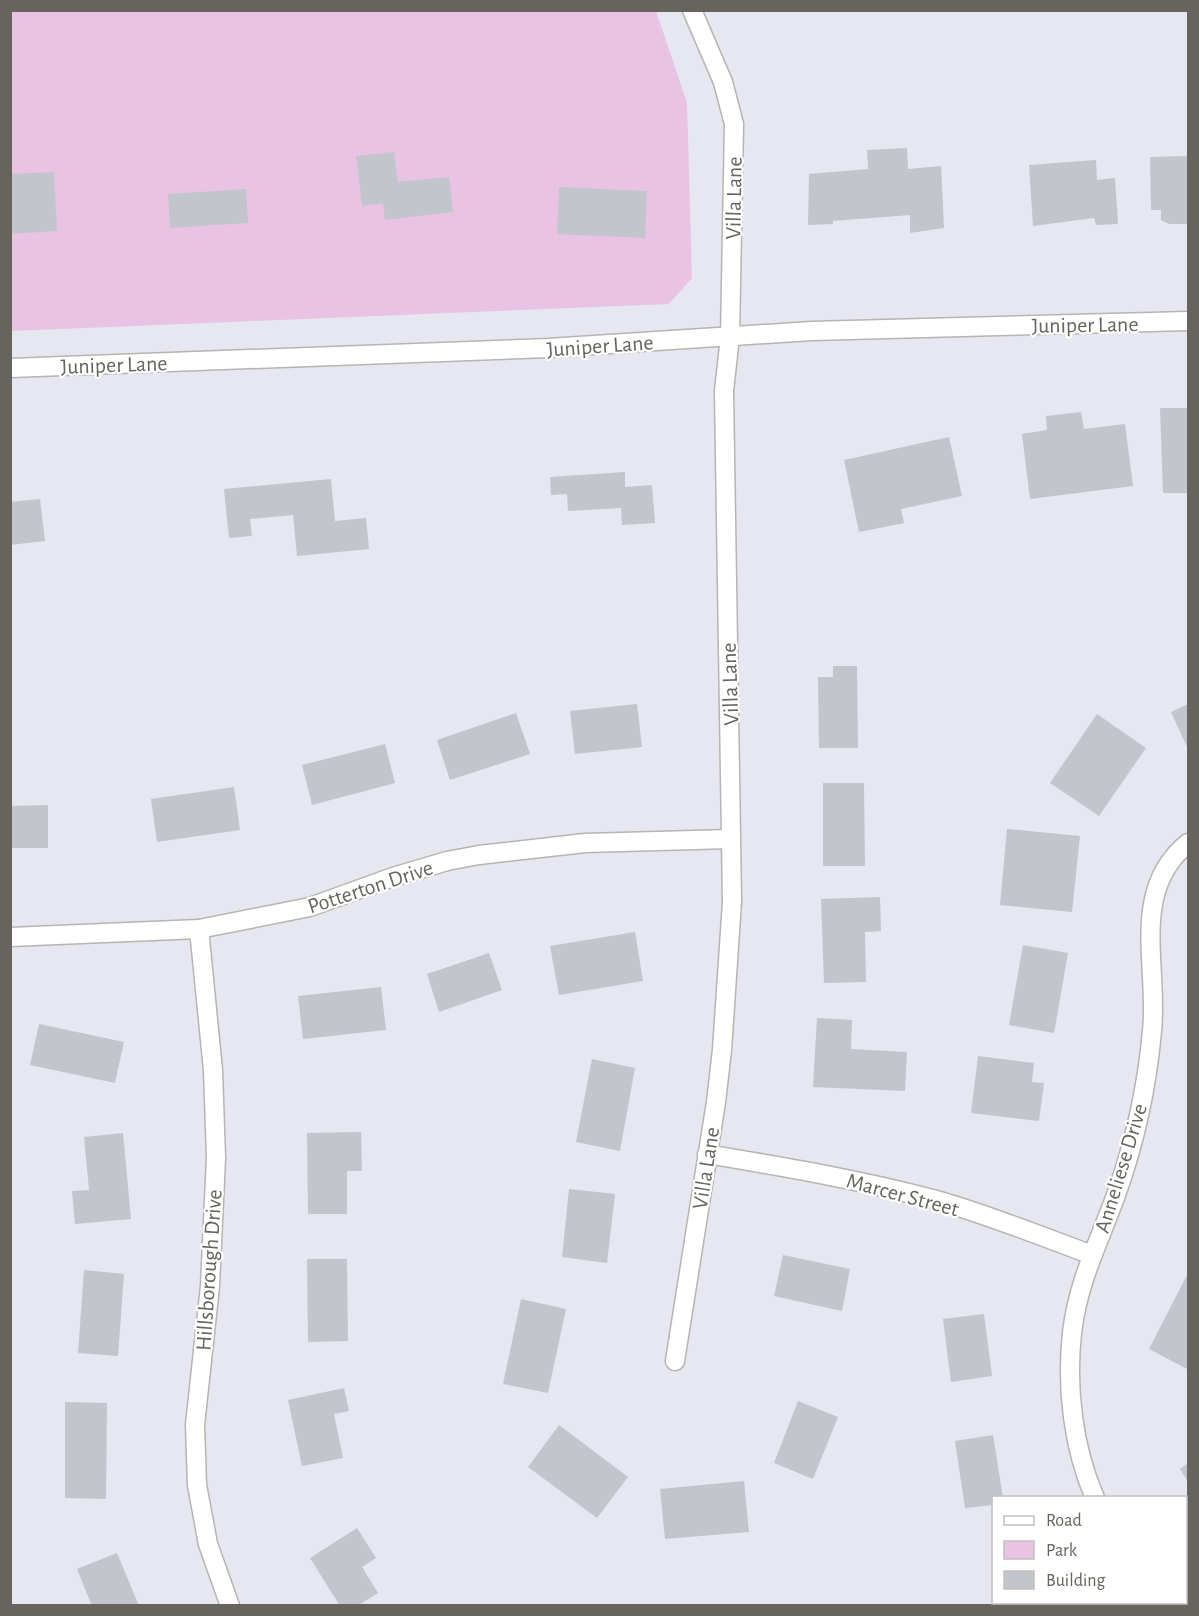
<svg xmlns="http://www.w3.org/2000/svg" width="1199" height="1616" viewBox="0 0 1199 1616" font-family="'Alegreya Sans',sans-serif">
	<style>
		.green { fill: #e8c3e4 }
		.building { fill: #c2c5cb }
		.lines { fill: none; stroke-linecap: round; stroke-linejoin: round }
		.street-casing { stroke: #b6b5af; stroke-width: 21 }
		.street { stroke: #fff; stroke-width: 18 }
		.labels { text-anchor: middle; stroke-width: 4.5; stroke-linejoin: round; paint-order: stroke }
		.street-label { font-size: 22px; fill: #67645e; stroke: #fff }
	</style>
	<rect width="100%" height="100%" fill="#e6e7f0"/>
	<polygon class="green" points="10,11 656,11 687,103 692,278 669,304 11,331"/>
	<g class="building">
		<polygon points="907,148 908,169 941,166 944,228 910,233 910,215 833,221 833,224 808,225 809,174 868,169 867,150"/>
		<polygon points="394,152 398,182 449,177 453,212 385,220 383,203 362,206 356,156"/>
		<polygon points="1188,156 1188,224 1169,224 1161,220 1161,210 1151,210 1150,157"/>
		<polygon points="1096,160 1097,180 1115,178 1118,224 1096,225 1094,218 1033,226 1029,165"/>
		<polygon points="54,172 57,231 10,234 10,174"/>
		<polygon points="559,187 647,191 645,238 557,234"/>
		<polygon points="246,189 248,223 170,228 168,194"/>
		<polygon points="1160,408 1188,408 1188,493 1163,493"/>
		<polygon points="1081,412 1084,429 1125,424 1133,486 1030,499 1022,434 1047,430 1046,416"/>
		<polygon points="949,437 962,496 901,509 904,523 859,532 844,460"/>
		<polygon points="625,472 625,487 652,485 655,523 622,525 621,508 568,511 567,494 551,495 550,477"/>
		<polygon points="331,479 335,521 366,518 369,549 297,556 293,515 250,519 252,536 229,538 224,489"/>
		<polygon points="40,499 45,541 10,545 10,502"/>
		<polygon points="833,666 857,666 858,748 819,748 818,677 833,677"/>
		<polygon points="637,704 642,747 575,754 570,711"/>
		<polygon points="1188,704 1188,749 1171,712"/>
		<polygon points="516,713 530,754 450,780 437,740"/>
		<polygon points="1097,714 1146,748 1099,816 1050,783"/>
		<polygon points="385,744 395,783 312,805 302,765"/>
		<polygon points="823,783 864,783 865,866 823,866"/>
		<polygon points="234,787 240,830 157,842 151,799"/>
		<polygon points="48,805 48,848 10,848 10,806"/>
		<polygon points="1007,829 1080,836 1072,912 1000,905"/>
		<polygon points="880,897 881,931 865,932 866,982 824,983 821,899"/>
		<polygon points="635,932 643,981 559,995 550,946"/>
		<polygon points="1023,945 1068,953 1054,1033 1009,1025"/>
		<polygon points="489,953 502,990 439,1012 427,974"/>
		<polygon points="381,987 386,1030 303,1039 298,996"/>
		<polygon points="817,1018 852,1020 851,1049 907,1052 905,1091 813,1087"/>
		<polygon points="39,1024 124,1042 115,1083 30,1065"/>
		<polygon points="978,1056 1034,1063 1032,1082 1044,1083 1039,1121 971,1113"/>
		<polygon points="592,1059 635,1068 620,1151 576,1142"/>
		<polygon points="361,1132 362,1171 347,1171 347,1214 308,1214 307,1133"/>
		<polygon points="123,1133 131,1219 75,1224 72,1191 89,1190 84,1137"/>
		<polygon points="569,1189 615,1194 607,1263 562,1257"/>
		<polygon points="783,1255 850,1269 842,1311 774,1296"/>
		<polygon points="307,1259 347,1259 348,1341 308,1342"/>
		<polygon points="84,1270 124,1274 118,1356 78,1353"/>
		<polygon points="1188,1273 1188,1367 1187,1369 1149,1349"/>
		<polygon points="521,1299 566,1309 548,1393 503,1384"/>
		<polygon points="984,1314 992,1376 951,1382 943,1319"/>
		<polygon points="344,1388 349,1411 334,1414 343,1458 302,1466 288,1400"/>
		<polygon points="798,1401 838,1417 813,1479 774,1463"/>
		<polygon points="65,1402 107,1403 106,1499 65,1498"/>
		<polygon points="559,1425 628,1477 597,1518 528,1467"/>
		<polygon points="993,1435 1003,1498 994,1498 994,1505 965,1508 955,1441"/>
		<polygon points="1188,1463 1188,1482 1180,1469"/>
		<polygon points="744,1481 749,1532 665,1539 660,1489"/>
		<polygon points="357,1528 376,1558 362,1567 378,1593 357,1606 340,1606 310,1558"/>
		<polygon points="117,1553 139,1606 92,1606 77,1569"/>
		<polygon points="995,1602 1054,1602 1056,1606 997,1606"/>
	</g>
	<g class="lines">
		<g class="street-casing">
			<g id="street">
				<polyline points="10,368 548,348 812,331 1188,321"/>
				<polyline points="199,929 213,1070 216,1158 210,1286 195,1425 197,1485 208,1544 230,1606"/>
				<polyline points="10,937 199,929 310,907 393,877 447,861 479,855 585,843 730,839"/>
				<path d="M 707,1154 C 784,1167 861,1180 936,1200 C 989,1215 1041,1236 1092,1255"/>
				<polyline points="675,1361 716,1102 722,1050 732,902 724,391 730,337 734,124 723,82 692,10"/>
				<path d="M 1095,1498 C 1073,1448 1066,1387 1072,1333 C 1078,1281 1099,1242 1116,1195 C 1135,1142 1147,1087 1152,1031 C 1159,967 1129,891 1188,843"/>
				<polyline points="1161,1602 1164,1606"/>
			</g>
		</g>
		<use href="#street" class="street"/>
	</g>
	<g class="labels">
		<g class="street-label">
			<text transform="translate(733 198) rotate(-89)" y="8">Villa Lane</text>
			<text transform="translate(1085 324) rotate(-1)" y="8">Juniper Lane</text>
			<text transform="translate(600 345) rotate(-4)" y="8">Juniper Lane</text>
			<text transform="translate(114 364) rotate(-2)" y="8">Juniper Lane</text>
			<text transform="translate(729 684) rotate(-92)" y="8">Villa Lane</text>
			<text transform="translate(370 886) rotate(-18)" y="8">Potterton Drive</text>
			<text transform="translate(705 1168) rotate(-81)" y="8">Villa Lane</text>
			<text transform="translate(1120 1168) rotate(-73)" y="8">Anneliese Drive</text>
			<text transform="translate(903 1194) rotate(15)" y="8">Marcer Street</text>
			<text transform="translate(208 1270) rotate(-86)" y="8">Hillsborough Drive</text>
		</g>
	</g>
	<rect width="1199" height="1616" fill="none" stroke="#67645e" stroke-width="24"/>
	<rect x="992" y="1496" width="195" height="108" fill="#ffffff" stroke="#c2c1bf" stroke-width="1.5"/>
	<rect x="1004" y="1516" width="30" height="9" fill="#ffffff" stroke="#c2c1bf" stroke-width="1.5"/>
	<text x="1046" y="1526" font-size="18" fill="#67645e">Road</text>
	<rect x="1004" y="1541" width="30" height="18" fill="#e8c3e4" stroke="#c2c1bf" stroke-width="1.5"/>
	<text x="1046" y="1556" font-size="18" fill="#67645e">Park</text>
	<rect x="1004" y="1571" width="30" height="18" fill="#c2c5cb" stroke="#c2c1bf" stroke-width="1.5"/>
	<text x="1046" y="1586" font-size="18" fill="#67645e">Building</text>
</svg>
